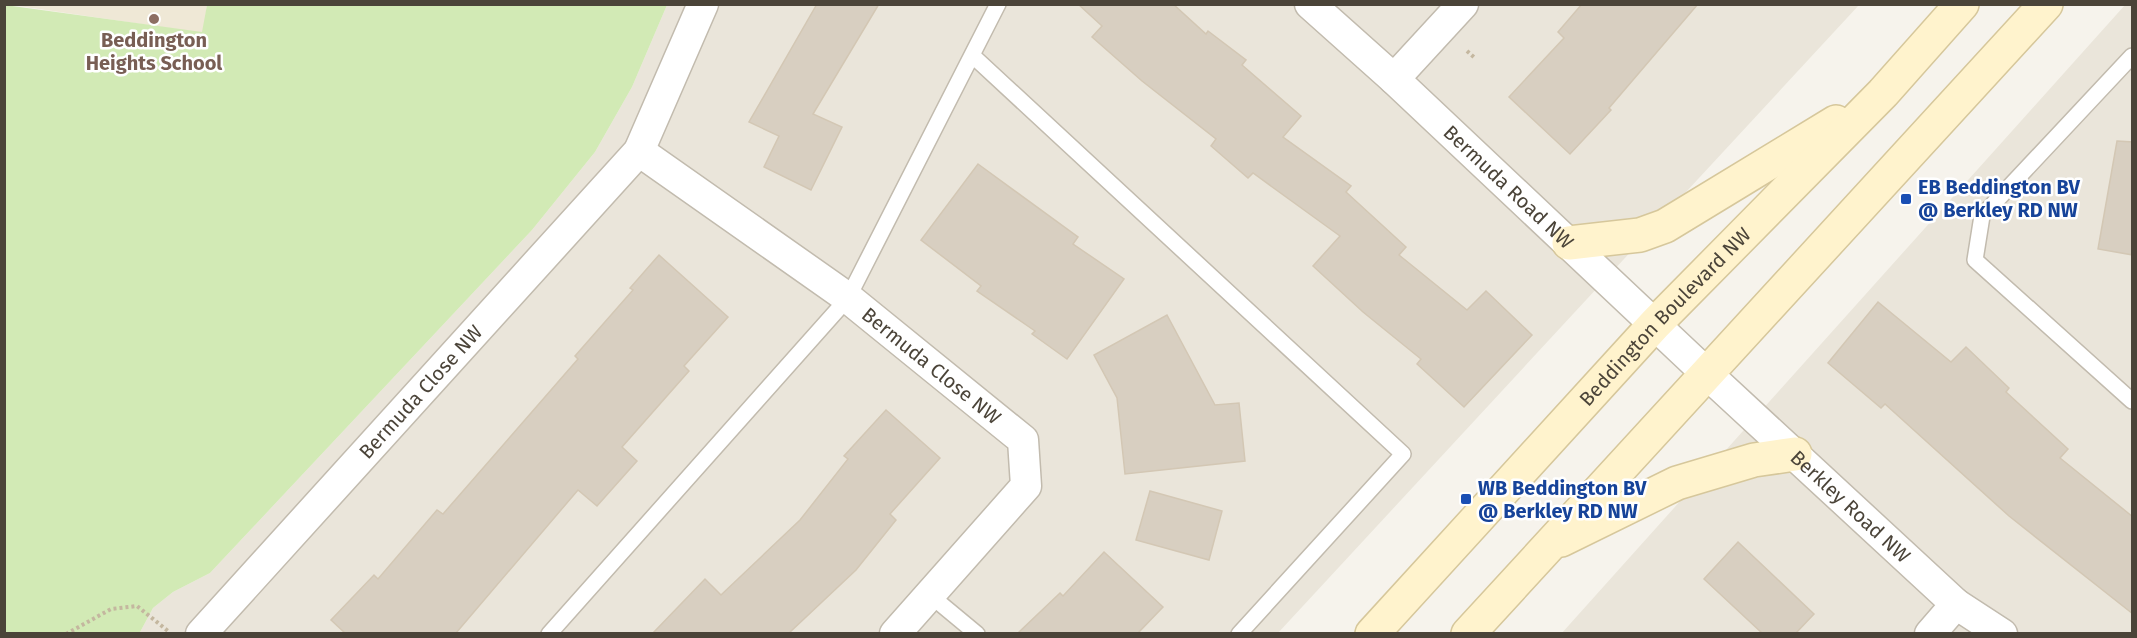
<svg xmlns="http://www.w3.org/2000/svg" width="2137" height="638" viewBox="0 0 2137 638" font-family="'Fira Sans',sans-serif">
	<style>
		.residential { fill: #eae5da }
		.education { fill: #efe8d6 }
		.green { fill: #d2eab5 }
		.building { fill: #d8cfc1; stroke: #d3c7b4; stroke-width: 1.5 }
		.lines { fill: none; stroke-linecap: round; stroke-linejoin: round }
		.service-casing { stroke: #c2bbae; stroke-width: 18 }
		.minor-casing { stroke: #c2bbae; stroke-width: 33 }
		.secondary-casing { stroke: #d6c79b; stroke-width: 36 }
		.path { stroke: #c4b79f; stroke-width: 4; stroke-dasharray: 3 3; stroke-linecap: butt }
		.service { stroke: #fff; stroke-width: 15 }
		.minor { stroke: #fff; stroke-width: 30 }
		.secondary { stroke: #fff3cd; stroke-width: 33 }
		.education-dot { fill: #8d6e63; stroke: #fff; stroke-width: 2 }
		.transit-dot { fill: #1a4fb4; stroke: #fff; stroke-width: 2 }
		.labels { text-anchor: middle; stroke-width: 5; stroke-linejoin: round; paint-order: stroke }
		.education-label { font-size: 20px; font-weight: bold; fill: #785e54; stroke: #fff }
		.street-label { font-size: 20px; fill: #4b4439; stroke: #fff }
		.transit-label { font-size: 20px; font-weight: bold; fill: #164399; stroke: #fff; text-anchor: start }
	</style>
	<rect width="100%" height="100%" fill="#f6f3ec"/>
	<g class="residential">
		<polygon points="667,5 1859,5 1278,633 139,634 153,608 173,592 210,573 532,230 595,152 632,87"/>
		<polygon points="2125,5 2132,5 2132,633 1561,634"/>
	</g>
	<polygon class="education" points="5,4 207,5 203,33"/>
	<polygon class="green" points="5,5 202,32 207,5 667,5 632,87 595,152 532,230 210,573 173,592 153,608 139,634 5,633"/>
	<g class="building">
		<polygon points="817,4 879,4 813,114 842,127 811,190 764,167 779,136 749,122"/>
		<polygon points="1078,4 1173,4 1206,34 1208,31 1246,60 1242,65 1301,116 1283,137 1351,186 1346,192 1406,247 1399,255 1467,310 1486,291 1532,335 1464,407 1417,364 1421,359 1363,312 1313,266 1340,236 1253,173 1248,178 1211,146 1216,139 1142,81 1092,37 1102,26"/>
		<polygon points="1582,4 1698,4 1609,108 1611,110 1570,154 1509,97 1564,38 1558,32"/>
		<polygon points="2117,141 2133,142 2133,255 2098,249"/>
		<polygon points="978,164 1078,237 1073,244 1124,279 1067,359 1032,334 1035,331 977,291 981,286 921,240"/>
		<polygon points="659,255 728,317 684,366 689,371 622,447 637,461 597,506 578,490 456,633 345,633 331,620 374,575 378,579 437,510 443,514 578,359 575,356 633,290 630,288"/>
		<polygon points="1878,302 1951,362 1966,347 2009,388 2006,392 2068,449 2060,458 2133,517 2133,614 2009,516 1885,404 1881,408 1828,363"/>
		<polygon points="1167,315 1215,405 1239,403 1245,461 1125,474 1117,398 1094,355"/>
		<polygon points="886,410 940,458 890,514 896,520 856,570 789,633 653,633 705,579 721,595 800,520 848,459 844,456"/>
		<polygon points="1150,491 1222,511 1209,560 1136,540"/>
		<polygon points="1738,542 1814,614 1796,633 1762,633 1704,579"/>
		<polygon points="1104,552 1163,607 1138,633 1018,633 1060,593 1063,596"/>
	</g>
	<g class="lines">
		<g class="service-casing">
			<g id="service">
				<polyline points="973,56 1403,454 1239,634"/>
				<polyline points="2132,56 1982,216 1975,260 2132,401"/>
				<polyline points="930,595 977,634"/>
				<polyline points="549,634 848,298 998,4"/>
			</g>
		</g>
		<g class="minor-casing">
			<g id="minor">
				<path id="s1" d="M 1310,4 L 1394,79 L 1705,372 L 1956,604 L 2002,634"/>
				<polyline points="1394,79 1463,4"/>
				<path id="s2" d="M 639,151 L 848,298 L 1023,440 L 1026,486 L 895,634"/>
				<path id="s3" d="M 201,634 L 639,151 L 703,4"/>
				<polyline points="1930,634 1956,604"/>
			</g>
		</g>
		<g class="secondary-casing">
			<g id="secondary">
				<polyline points="1569,243 1640,235 1665,226 1836,122"/>
				<polyline points="1561,540 1677,483 1754,460 1795,454"/>
				<path id="s4" d="M 1372,634 L 1655,324 L 1883,93 L 1962,4"/>
				<polyline points="1468,634 2046,4"/>
			</g>
		</g>
		<g class="path">
			<polyline points="1467,51 1475,58"/>
			<polyline points="66,634 111,609 137,606 168,631"/>
		</g>
		<use href="#service" class="service"/>
		<use href="#minor" class="minor"/>
		<use href="#secondary" class="secondary"/>
	</g>
	<circle class="education-dot" cx="154" cy="19" r="6"/>
	<g class="transit-dot">
		<rect x="1900" y="193" width="12" height="12" rx="3"/>
		<rect x="1460" y="493" width="12" height="12" rx="3"/>
	</g>
	<g class="labels">
		<g class="education-label">
			<text x="154" y="47">Beddington<tspan x="154" dy="23">Heights School</tspan></text>
		</g>
		<g class="street-label">
			<text dy="7" stroke="none"><textPath href="#s1" startOffset="270">Bermuda Road NW</textPath></text>
			<text dy="7" stroke="none"><textPath href="#s4" startOffset="432">Beddington Boulevard NW</textPath></text>
			<text dy="7" stroke="none"><textPath href="#s2" startOffset="363">Bermuda Close NW</textPath></text>
			<text dy="7" stroke="none"><textPath href="#s3" startOffset="327">Bermuda Close NW</textPath></text>
			<text dy="7" stroke="none"><textPath href="#s1" startOffset="738">Berkley Road NW</textPath></text>
		</g>
		<g class="transit-label">
			<text x="1918" y="194">EB Beddington BV<tspan x="1918" dy="23">@ Berkley RD NW</tspan></text>
			<text x="1478" y="495">WB Beddington BV<tspan x="1478" dy="23">@ Berkley RD NW</tspan></text>
		</g>
	</g>
	<rect width="2137" height="638" fill="none" stroke="#4b4439" stroke-width="12"/>
</svg>
